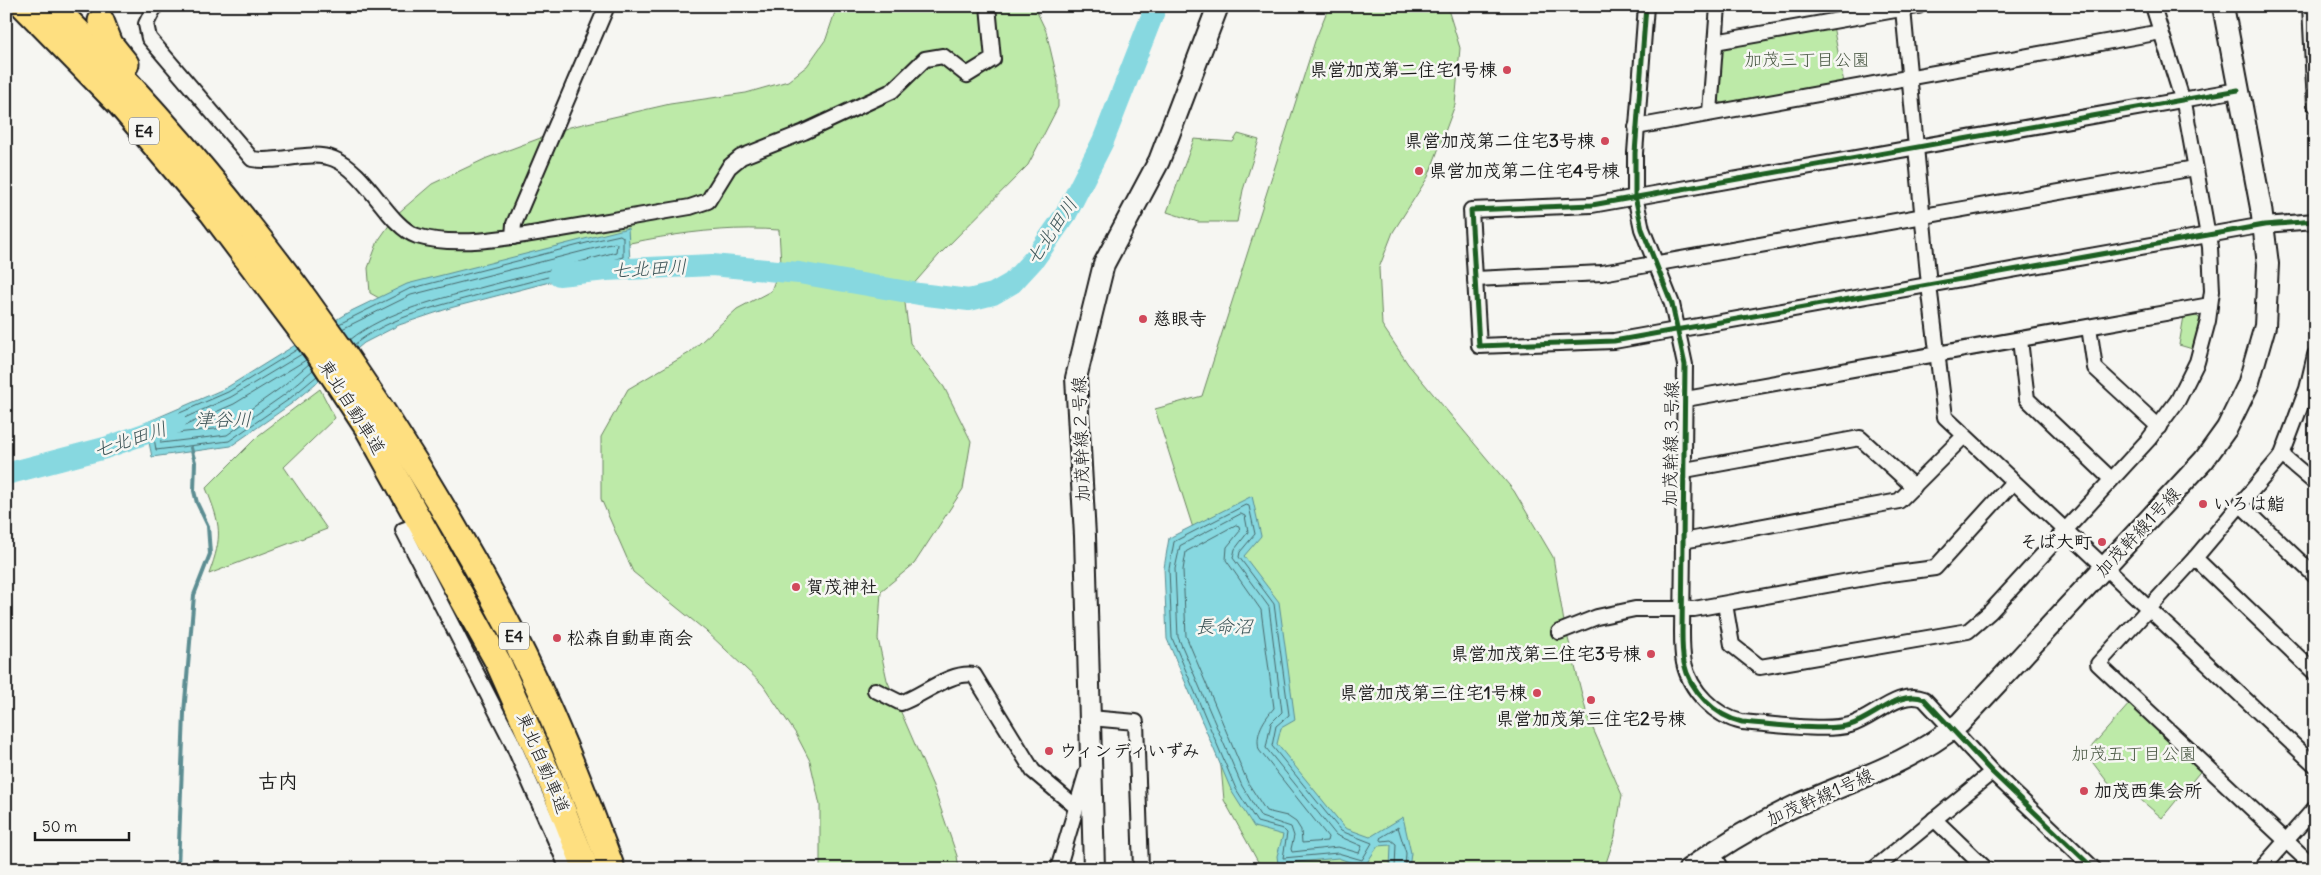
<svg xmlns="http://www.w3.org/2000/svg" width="2321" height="875" viewBox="0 0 2321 875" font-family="Delius,'Klee One',sans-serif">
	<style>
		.green { fill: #bdeaa8; stroke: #6c8362 }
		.water { fill: #87d8e0; stroke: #5c8d92 }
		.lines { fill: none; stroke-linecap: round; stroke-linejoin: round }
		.shore { stroke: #47676a; stroke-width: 1 }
		.stream { stroke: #5c8d92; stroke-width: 4 }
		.river { stroke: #87d8e0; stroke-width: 22 }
		.street-casing { stroke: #1c1c1c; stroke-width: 18 }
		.secondary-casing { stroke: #1c1c1c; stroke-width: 24 }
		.highway-casing { stroke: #1c1c1c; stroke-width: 29 }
		.street { stroke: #f6f6f2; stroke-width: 14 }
		.secondary { stroke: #f6f6f2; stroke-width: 20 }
		.highway { stroke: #fedf80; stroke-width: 25 }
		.cycleway-casing { stroke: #f6f6f2; stroke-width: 8 }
		.cycleway { stroke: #1b5e20; stroke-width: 5 }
		.poi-dot { fill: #d1495b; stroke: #f6f6f2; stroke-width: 2 }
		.labels { text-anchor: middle; stroke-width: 5; stroke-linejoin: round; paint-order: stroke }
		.shield { fill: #f6f6f2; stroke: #5d5d5c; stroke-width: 1 }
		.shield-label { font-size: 16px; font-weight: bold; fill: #1c1c1c }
		.park-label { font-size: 18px; fill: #4c5a46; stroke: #f6f6f2 }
		.poi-label { font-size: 18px; font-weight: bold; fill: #1c1c1c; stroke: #f6f6f2; text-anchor: start }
		.street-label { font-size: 18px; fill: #1c1c1c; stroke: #f6f6f2 }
		.water-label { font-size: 19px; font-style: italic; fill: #3c5457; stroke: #f6f6f2 }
		.quarter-label { font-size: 20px; font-weight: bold; fill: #1c1c1c; stroke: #f6f6f2 }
	</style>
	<rect width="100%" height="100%" fill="#f6f6f2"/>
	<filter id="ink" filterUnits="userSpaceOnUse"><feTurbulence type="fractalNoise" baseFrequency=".02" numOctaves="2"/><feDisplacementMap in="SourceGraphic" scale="10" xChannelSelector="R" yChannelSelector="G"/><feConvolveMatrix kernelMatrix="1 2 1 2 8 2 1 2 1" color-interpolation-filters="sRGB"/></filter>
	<g filter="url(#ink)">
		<g class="green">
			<path d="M 837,6 L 1034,6 L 1046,31 L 1058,82 L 1058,107 L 1028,165 L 939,255 L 904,295 L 910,343 L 944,387 L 971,441 L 963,489 L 914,564 L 881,591 L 878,639 L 887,680 L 933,786 L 957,856 L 959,869 L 820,869 L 820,805 L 810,761 L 796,734 L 763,685 L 706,631 L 633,572 L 601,499 L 601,437 L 628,389 L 689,353 L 737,309 L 771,291 L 781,264 L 779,230 C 700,224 620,244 543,264 C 492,277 440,290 388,303 L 370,293 L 368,268 L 378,241 L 397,214 L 432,184 L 487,158 L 570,127 L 670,104 L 746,93 L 788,81 L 807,66 L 826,39 Z"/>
			<polygon points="1329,6 1447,6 1460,48 1455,105 1428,177 1393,232 1379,268 1382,325 1408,364 1514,491 1553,557 1564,622 1587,715 1622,795 1615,836 1604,869 1262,869 1224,800 1215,700 1193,528 1155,409 1202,396 1315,41"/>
			<polygon points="1833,26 1844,83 1724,105 1716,98 1719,51 1726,45"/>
			<polygon points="1238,134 1259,140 1243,190 1237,222 1198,222 1167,212 1194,139 1233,142"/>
			<polygon points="2194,314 2203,321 2196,350 2179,345 2184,316"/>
			<path d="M 320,389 L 335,418 L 284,467 L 327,529 L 209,574 C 223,535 221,526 206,488 L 259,435 Z"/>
			<polygon points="2130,703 2203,768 2162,818 2134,794 2128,796 2119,786 2109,784 2093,763 2092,746"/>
		</g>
		<g class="water">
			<polygon points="628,228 630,261 450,308 399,325 364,343 291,404 231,446 152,457 145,423 226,388 347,313 407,284"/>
			<polygon points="1252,496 1261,536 1244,556 1279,602 1295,720 1281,728 1277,744 1345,828 1370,837 1403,817 1411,853 1409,869 1390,869 1391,845 1378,846 1364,867 1338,858 1278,864 1277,856 1283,835 1254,827 1232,792 1167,639 1164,568 1169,538"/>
		</g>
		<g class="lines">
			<g class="shore">
				<path d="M 339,324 L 409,289 L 602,239 L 620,235 L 623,237 L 623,257 C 578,269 534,281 489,292 C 447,304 388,316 354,345"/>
				<path d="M 342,329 L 411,295 L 603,246 L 615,243 L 617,244 L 616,252 C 573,264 530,275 487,286 C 444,298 385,311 350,340"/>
				<polyline points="298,349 228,392 152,425 156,450 229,441 288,400 317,376"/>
				<polyline points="302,354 231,397 160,429 161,443 227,435 284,395 313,370"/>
				<polyline points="306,360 234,404 177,429 176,433 224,428 279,389 309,364"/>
				<polygon points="1246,505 1249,506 1255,534 1240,552 1239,557 1274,604 1289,715 1276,726 1272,746 1341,831 1372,843 1362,860 1338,853 1283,858 1287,833 1283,829 1257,822 1236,789 1172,638 1169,569 1174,542"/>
				<polygon points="1241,514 1245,516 1248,532 1235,549 1233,558 1269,607 1282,712 1271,723 1266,748 1336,835 1362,846 1359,853 1338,847 1292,852 1291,849 1294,836 1291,827 1261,817 1242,786 1178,637 1175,569 1180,546"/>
				<path d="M 1236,525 L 1239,526 L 1240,531 L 1227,547 L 1226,560 L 1261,610 L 1274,708 C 1264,720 1255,732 1259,750 L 1328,837 L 1327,841 L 1302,843 L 1301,830 L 1296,822 L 1287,816 L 1266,811 L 1248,783 L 1186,636 L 1183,570 L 1186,552 Z"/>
				<polyline points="1395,869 1396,844 1391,840 1382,841 1380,838 1398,827 1406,853 1405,869"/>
			</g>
			<polyline class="stream" points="178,869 184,713 194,595 210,554 208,526 197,503 194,491 195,462 191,448"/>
			<g class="river">
				<polyline points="559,275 606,270 712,265 799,273 919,294 969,300 993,294 1012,283 1035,258 1066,214 1103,141 1156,6"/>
				<polyline points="6,474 105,448 175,423"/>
			</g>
			<g class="street-casing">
				<g id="street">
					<path d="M 155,6 L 146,24 L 149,38 L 252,159 C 279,164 309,149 334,159 C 367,172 389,227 417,236 C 460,249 524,235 567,228 C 608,221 649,214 690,207 L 708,201 L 729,167 L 741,157 L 804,132 L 892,91 L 925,59 L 943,56 L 967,75 L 993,59 L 988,6"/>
					<path d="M 1646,6 L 1635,153 L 1635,196 L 1642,229 L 1672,304 L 1685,365 L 1682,632 C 1682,642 1682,653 1684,663 C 1690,691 1715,716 1742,722 C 1769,724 1826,732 1850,725 C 1874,718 1899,689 1924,699 L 1992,772 L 2094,869"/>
					<polyline points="2310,6 2315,105"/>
					<polyline points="1903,9 1929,285 1945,417 2315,765"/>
					<polyline points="1715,42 1918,6"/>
					<polyline points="2238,90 1592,205 1471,210 1479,346 1614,341 2264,225 2315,221"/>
					<polyline points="1710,112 1718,6"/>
					<polyline points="1636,127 2161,32"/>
					<polyline points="513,237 514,224 607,6"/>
					<polyline points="1475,279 1602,273 2195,168"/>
					<polyline points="2089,327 2095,368 2159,427"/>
					<polyline points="2020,340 2027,399 2111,479"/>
					<polyline points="2315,355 2307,389 2282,455 2195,558 2098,664 2315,868"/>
					<polyline points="1686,399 2210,305"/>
					<polyline points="2282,455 2315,483"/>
					<polyline points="1685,470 1860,438 1914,487"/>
					<polyline points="2241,505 2315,576"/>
					<polyline points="417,525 403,530 511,740 568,869"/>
					<polyline points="1683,541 1899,501 1963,437"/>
					<polyline points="2195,558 2315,673"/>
					<polyline points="1725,604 1732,645 1760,667 1968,631 1990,612 2149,439 2178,400 2197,362 2208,321 2212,291 2210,247 2185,108 2153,6"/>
					<polyline points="1559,632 1597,617 1635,609 1694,609 1882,575 1935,568 2013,482"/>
					<path d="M 875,690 L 901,703 C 924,695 950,671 974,675 L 1033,771 L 1076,807"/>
					<polyline points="1090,718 1136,722 1141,869"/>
					<polyline points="1934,819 1986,869"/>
					<polyline points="1712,852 1722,869"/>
					<polyline points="1058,869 1087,771"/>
					<polyline points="1874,869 1992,772"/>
					<polyline points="2261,869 2315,808"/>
				</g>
			</g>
			<g class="secondary-casing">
				<g id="secondary">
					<polyline points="1094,869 1085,536 1076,378 1104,264 1159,161 1218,6"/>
					<path d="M 1689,869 C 1723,844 1759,823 1797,805 C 1854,780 1912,762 1960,723 L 2204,460 L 2227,428 L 2248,385 L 2265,326 L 2268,264 L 2261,208 L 2223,6"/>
				</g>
			</g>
			<g class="highway-casing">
				<g id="highway">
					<polyline points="24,6 119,103 212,212 319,354 367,427 498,662 554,788 586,869"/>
					<path d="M 53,6 C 236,188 391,401 510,629 C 550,706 582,788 612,869"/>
					<polyline points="101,21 110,44 126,64"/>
				</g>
			</g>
			<use href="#street" class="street"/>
			<use href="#secondary" class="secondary"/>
			<use href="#highway" class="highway"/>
			<g class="cycleway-casing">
				<g id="cycleway">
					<path d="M 1646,6 L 1635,153 L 1635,196 L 1642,229 L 1672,304 L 1685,365 L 1682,632 C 1682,642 1682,653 1684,663 C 1690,691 1715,716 1742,722 C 1769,724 1826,732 1850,725 C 1874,718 1899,689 1924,699 L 1992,772 L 2094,869"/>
					<polyline points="2238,90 1592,205 1471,210 1479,346 1614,341 2264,225 2315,221"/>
				</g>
			</g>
			<use href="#cycleway" class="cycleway"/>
		</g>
	</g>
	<g class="poi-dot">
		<circle cx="1507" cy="70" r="5"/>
		<circle cx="1605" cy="141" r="5"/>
		<circle cx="1419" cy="171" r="5"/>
		<circle cx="1143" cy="319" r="5"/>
		<circle cx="2203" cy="504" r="5"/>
		<circle cx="2102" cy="542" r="5"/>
		<circle cx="796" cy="587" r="5"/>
		<circle cx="557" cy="638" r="5"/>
		<circle cx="1651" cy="654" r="5"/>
		<circle cx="1537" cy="693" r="5"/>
		<circle cx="1591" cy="700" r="5"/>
		<circle cx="1049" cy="751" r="5"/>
		<circle cx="2084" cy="791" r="5"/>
	</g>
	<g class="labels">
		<g class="shield">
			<rect x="129" y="117.5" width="30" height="27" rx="4"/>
			<rect x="499" y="622.5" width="30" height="27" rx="4"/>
		</g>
		<g class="shield-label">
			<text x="144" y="137">E4</text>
			<text x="514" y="642">E4</text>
		</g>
		<g class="park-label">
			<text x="1807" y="66">加茂三丁目公園</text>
			<text x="2134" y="760">加茂五丁目公園</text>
		</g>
		<g class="poi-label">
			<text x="1497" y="76" text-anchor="end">県営加茂第二住宅1号棟</text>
			<text x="1595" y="147" text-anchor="end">県営加茂第二住宅3号棟</text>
			<text x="1429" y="177">県営加茂第二住宅4号棟</text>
			<text x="1153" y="325">慈眼寺</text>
			<text x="2213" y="510">いろは鮨</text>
			<text x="2092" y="548" text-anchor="end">そば大町</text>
			<text x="806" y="593">賀茂神社</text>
			<text x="567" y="644">松森自動車商会</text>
			<text x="1641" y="660" text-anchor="end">県営加茂第三住宅3号棟</text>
			<text x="1527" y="699" text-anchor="end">県営加茂第三住宅1号棟</text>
			<text x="1591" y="725" text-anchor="middle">県営加茂第三住宅2号棟</text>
			<text x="1059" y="757">ウィンディいずみ</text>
			<text x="2094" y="797">加茂西集会所</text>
		</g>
		<g class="street-label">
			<text transform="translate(352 407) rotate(58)" y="6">東北自動車道</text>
			<text transform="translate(1081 439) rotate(-92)" y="6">加茂幹線２号線</text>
			<text transform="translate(1671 444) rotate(-89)" y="6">加茂幹線３号線</text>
			<text transform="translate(2138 532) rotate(-47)" y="6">加茂幹線1号線</text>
			<text transform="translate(543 763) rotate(67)" y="6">東北自動車道</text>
			<text transform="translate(1820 797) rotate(-24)" y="6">加茂幹線1号線</text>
		</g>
		<g class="water-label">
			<text transform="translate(1051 231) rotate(-56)" y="7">七北田川</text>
			<text transform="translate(649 268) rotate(-3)" y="7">七北田川</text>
			<text x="223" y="426">津谷川</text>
			<text transform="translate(130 439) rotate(-18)" y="7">七北田川</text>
			<text x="1224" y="633">長命沼</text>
		</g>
		<g class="quarter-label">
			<text x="278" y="788">古内</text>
		</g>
	</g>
	<rect width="2321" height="875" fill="none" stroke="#f6f6f2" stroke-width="25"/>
	<rect x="12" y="12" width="2296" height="850" fill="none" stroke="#1c1c1c" stroke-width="2" filter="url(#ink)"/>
	<path d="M35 832v8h94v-8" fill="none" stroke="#1c1c1c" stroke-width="2.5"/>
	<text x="42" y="832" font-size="15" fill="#1c1c1c" stroke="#f6f6f2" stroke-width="4" paint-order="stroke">50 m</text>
</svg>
